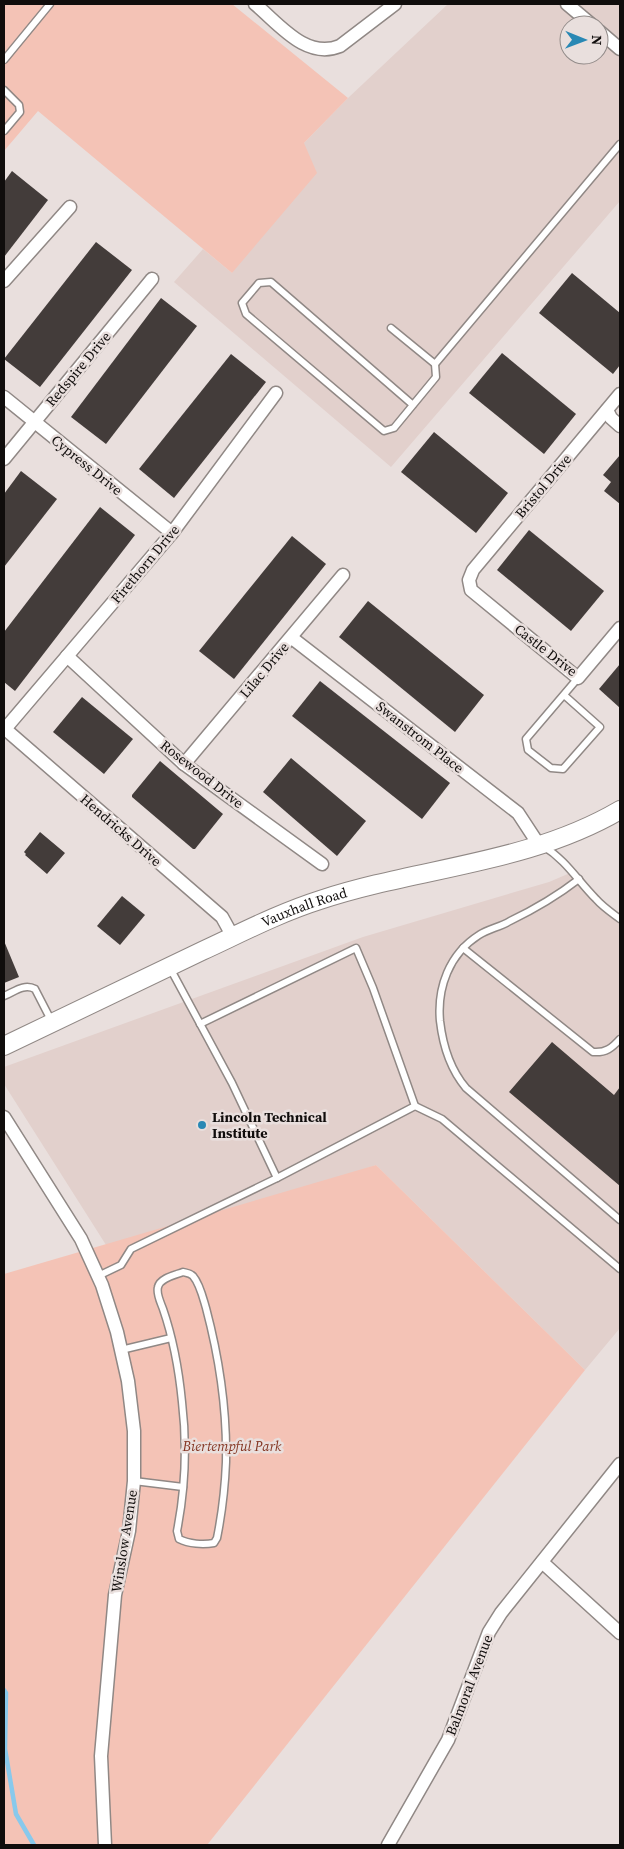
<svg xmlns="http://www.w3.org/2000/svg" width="624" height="1849" viewBox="0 0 624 1849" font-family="'Source Serif 4',serif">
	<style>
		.built { fill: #e2d0cc; fill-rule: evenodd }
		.green { fill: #f4c3b6 }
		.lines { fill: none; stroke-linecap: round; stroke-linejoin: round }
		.stream { stroke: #88c9ec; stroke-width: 4.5 }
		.building { fill: #433c3a }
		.lane-casing { stroke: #908885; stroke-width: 9 }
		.street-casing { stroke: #908885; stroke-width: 15 }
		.secondary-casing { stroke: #908885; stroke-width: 20 }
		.lane { stroke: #fff; stroke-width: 6 }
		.street { stroke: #fff; stroke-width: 12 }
		.secondary { stroke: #fff; stroke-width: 18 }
		.poi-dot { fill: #2988b4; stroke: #e9dfdd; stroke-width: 2 }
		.labels { text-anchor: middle; stroke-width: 5; stroke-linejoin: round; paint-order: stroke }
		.street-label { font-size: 14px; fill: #100d0c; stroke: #e9dfdd }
		.poi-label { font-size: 14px; font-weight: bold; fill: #100d0c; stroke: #e9dfdd; text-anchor: start }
		.park-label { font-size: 14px; font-style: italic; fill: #843522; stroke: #e9dfdd }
	</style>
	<rect width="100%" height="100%" fill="#e9dfdd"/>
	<g class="built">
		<path d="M 448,4 L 620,4 L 620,201 L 391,467 L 174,282 L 203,249 L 232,273 L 304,143 L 348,98 ZM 569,25 L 599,25 L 599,55 L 569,55 Z"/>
		<polygon points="570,873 620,917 620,1328 585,1370 376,1165 113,1256 4,1084 4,1067 363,937 549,882"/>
	</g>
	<g class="green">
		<polygon points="4,4 232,4 348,98 304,143 317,173 232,273 38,111 4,151"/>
		<polygon points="376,1165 585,1370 207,1845 4,1845 4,1274"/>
	</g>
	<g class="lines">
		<polyline class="stream" points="4,1690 6,1693 5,1749 16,1814 34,1845"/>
	</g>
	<g class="building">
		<polygon points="12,171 48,200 4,257 4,182"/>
		<polygon points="96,242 132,270 40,387 4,359"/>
		<polygon points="572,273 620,313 620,365 613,374 539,313"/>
		<polygon points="161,298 197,326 106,444 71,417"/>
		<polygon points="502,353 576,414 544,454 469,393"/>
		<polygon points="231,354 266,382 174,498 139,469"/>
		<polygon points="434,432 508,493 476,533 401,472"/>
		<polygon points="620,455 620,504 604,491 611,482 603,475"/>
		<polygon points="21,471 57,499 4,567 4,494"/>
		<polygon points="100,507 135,535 15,691 4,682 4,632"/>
		<polygon points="529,530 604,591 571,631 497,570"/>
		<polygon points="292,536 326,564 234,679 199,651"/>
		<polygon points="368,601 484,695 455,732 339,637"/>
		<polygon points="620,664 620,708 599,689"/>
		<polygon points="320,681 450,783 422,819 292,716"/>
		<polygon points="82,697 133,739 104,774 53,732"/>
		<polygon points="291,758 366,821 337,856 263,792"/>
		<polygon points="160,761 223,814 195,849 193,849 132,797 132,795"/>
		<polygon points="40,832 65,853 47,874 25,855 26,854 24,852"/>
		<polygon points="122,896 145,915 120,945 97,926"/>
		<polygon points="4,941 19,977 4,983"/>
		<polygon points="552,1042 614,1095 620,1087 620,1186 509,1092"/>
	</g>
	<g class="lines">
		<g class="lane-casing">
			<g id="lane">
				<polyline points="4,60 50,4"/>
				<polyline points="4,90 19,105 20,112 4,131"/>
				<polyline points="391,328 435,364 620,144"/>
				<polyline points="413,405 271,282 259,283 242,303 246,314 384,431 394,428 436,377 435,364"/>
				<polyline points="564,695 600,727 563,769 551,768 528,750 526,739 578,678"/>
				<path d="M 543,846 C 566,860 578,881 596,899 C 603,907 612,913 620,919"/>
				<path d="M 579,879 C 557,896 535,909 510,921 C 500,927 488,929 479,935 C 449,954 437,988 440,1021 C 443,1047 450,1069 466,1088 L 620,1220"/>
				<path d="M 463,948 L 593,1052 C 606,1053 612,1048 620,1039"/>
				<path d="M 4,996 C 14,992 24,983 35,989 L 52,1022"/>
				<polyline points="200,1024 356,948 373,988 415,1106 277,1178"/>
				<polyline points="415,1106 442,1119 620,1269"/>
				<path d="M 183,1272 C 187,1273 190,1273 193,1276 C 200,1284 203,1298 206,1308 C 219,1357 227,1411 226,1462 C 225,1487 222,1513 217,1538 L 214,1543 C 203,1545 189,1544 179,1539 L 177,1531 C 185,1490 187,1444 182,1402 C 179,1371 173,1338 163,1309 C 161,1303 156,1294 158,1287 C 160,1278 175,1275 183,1272 Z"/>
				<polyline points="98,1276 121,1265 131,1249 277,1178 232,1083 170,968"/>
				<polyline points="121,1350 171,1338"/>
				<polyline points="134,1481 183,1487"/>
			</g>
		</g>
		<g class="street-casing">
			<g id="street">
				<path d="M 255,4 C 279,24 306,60 340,46 L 395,4"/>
				<polyline points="567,4 592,25"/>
				<polyline points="599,31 620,49"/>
				<polyline points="4,281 70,207"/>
				<polyline points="620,394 473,570 469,580 471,590 578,678 620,628"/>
				<polyline points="4,397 172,533"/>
				<polyline points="607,410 611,418 620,426"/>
				<polyline points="4,459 152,279"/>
				<polyline points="292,638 518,813 539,845"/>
				<polyline points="67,656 184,764 322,864"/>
				<polyline points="4,728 222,917 233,937"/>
				<polyline points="5,729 172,533 276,393"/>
				<polyline points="184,764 343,575"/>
				<polyline points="4,1117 81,1239 102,1285 117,1332 128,1381 134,1431 134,1481 129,1531 115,1595 101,1756 105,1845"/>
				<polyline points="542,1562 620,1633"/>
				<polyline points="388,1845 448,1740 489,1632 501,1613 620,1464"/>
			</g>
		</g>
		<g class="secondary-casing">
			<g id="secondary">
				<path id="s1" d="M 4,1046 C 70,1015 136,983 202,951 C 241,933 279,913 320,900 C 420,867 528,864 620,810"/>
			</g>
		</g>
		<use href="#lane" class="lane"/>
		<use href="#street" class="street"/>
		<use href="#secondary" class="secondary"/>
	</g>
	<circle class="poi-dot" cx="202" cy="1125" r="5"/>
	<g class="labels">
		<g class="street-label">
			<text transform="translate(78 369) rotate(-50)" y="5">Redspire Drive</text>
			<text transform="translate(87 465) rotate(39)" y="5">Cypress Drive</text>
			<text transform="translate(543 486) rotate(-50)" y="5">Bristol Drive</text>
			<text transform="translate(145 564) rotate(-50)" y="5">Firethorn Drive</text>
			<text transform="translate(546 650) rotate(38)" y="5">Castle Drive</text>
			<text transform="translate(264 670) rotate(-50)" y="5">Lilac Drive</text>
			<text transform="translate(420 737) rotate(38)" y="5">Swanstrom Place</text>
			<text transform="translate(202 774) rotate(38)" y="5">Rosewood Drive</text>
			<text transform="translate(121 830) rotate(41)" y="5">Hendricks Drive</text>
			<text dy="5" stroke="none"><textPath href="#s1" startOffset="331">Vauxhall Road</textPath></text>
			<text transform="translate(124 1541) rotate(-81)" y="5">Winslow Avenue</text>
			<text transform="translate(469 1685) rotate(-69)" y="5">Balmoral Avenue</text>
		</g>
		<g class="poi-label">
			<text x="212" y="1122">Lincoln Technical<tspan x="212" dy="16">Institute</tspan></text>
		</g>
		<g class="park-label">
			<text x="232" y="1451">Biertempful Park</text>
		</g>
	</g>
	<rect width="624" height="1849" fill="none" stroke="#100d0c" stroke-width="10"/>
	<g transform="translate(584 40) rotate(91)"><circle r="24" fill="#e9dfdd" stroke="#928b89"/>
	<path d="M0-4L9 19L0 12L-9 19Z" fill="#2988b4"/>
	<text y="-8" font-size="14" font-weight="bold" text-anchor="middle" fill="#100d0c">N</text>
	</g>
</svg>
